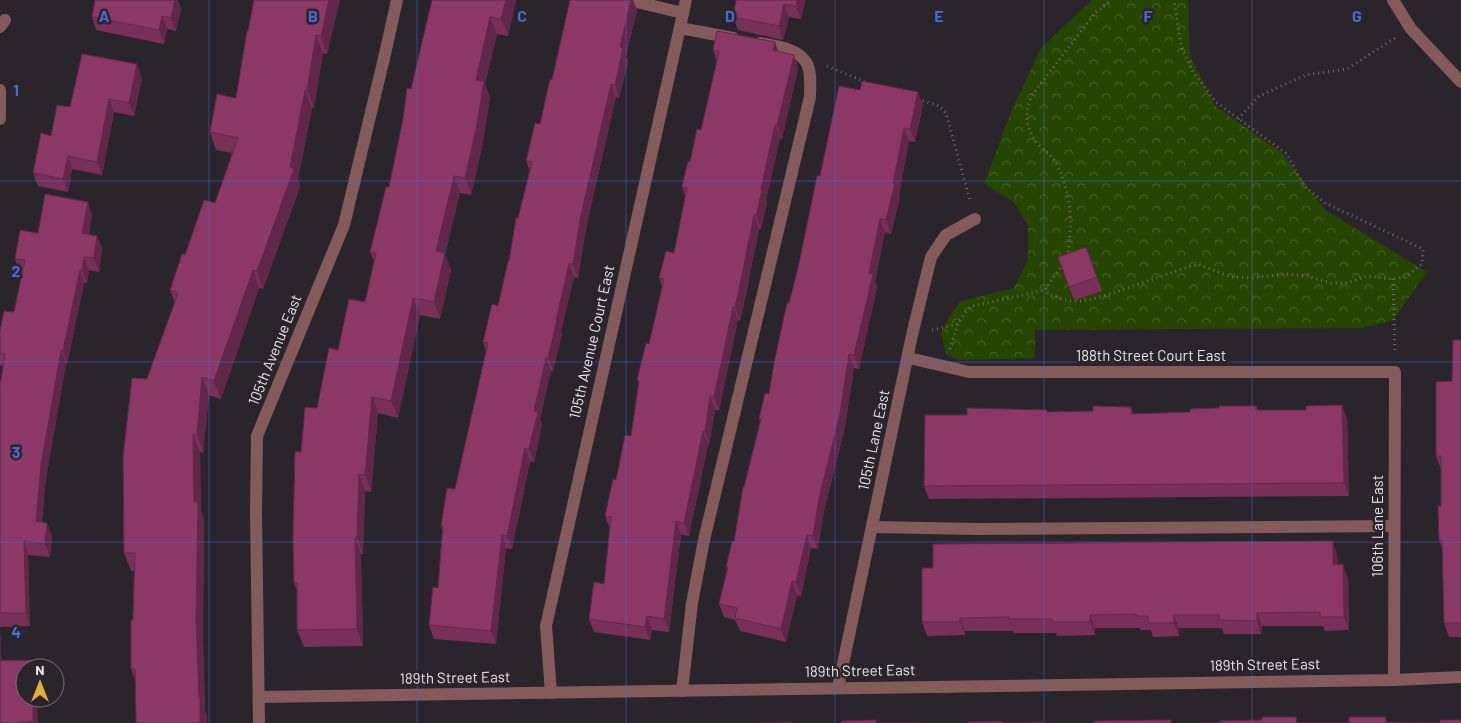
<svg xmlns="http://www.w3.org/2000/svg" width="1461" height="723" viewBox="0 0 1461 723" font-family="Barlow,sans-serif">
	<style>
		.park { fill: url(#park-crowns) }
		.lines { fill: none; stroke-linecap: round; stroke-linejoin: round }
		.path { stroke: #6f6b70; stroke-width: 3; stroke-dasharray: 1 4; stroke-linecap: butt }
		.lane { stroke: #855a5b; stroke-width: 12 }
		.street { stroke: #855a5b; stroke-width: 12 }
		.wall { fill: #783059 }
		.shaded-wall { fill: #612748 }
		.building { fill: #8b3867; stroke: #612748 }
		.grid { fill: none; stroke: #466cdb; stroke-width: 1; stroke-opacity: 0.55 }
		.labels { text-anchor: middle; stroke-width: 5; stroke-linejoin: round; paint-order: stroke }
		.street-label { font-size: 15px; fill: #e8e5e9; stroke: #29252a }
		.grid-label { font-size: 16px; text-anchor: middle; font-weight: bold; fill: #466cdb; stroke: #29252a; stroke-width: 5; stroke-linejoin: round; paint-order: stroke }
	</style>
	<defs>
		<pattern id="park-crowns" width="20" height="18" patternUnits="userSpaceOnUse" patternTransform="scale(1.25)"><rect width="20" height="18" fill="#254500"/><path d="M2 6a3 3 0 1 1 6 0M12 15a3 3 0 1 1 6 0" fill="none" stroke="#456025"/></pattern>
	</defs>
	<rect width="100%" height="100%" fill="#29252a"/>
	<polygon class="park" points="1092,0 1188,0 1190,56 1215,106 1282,153 1325,210 1427,272 1393,320 1363,328 1035,330 1035,358 958,360 946,354 941,334 950,315 961,301 1014,288 1028,260 1028,226 1014,202 984,184 1011,112 1041,48"/>
	<g class="lines">
		<g class="path">
			<polyline points="827,66 865,82"/>
			<polyline points="918,99 939,106 946,113 970,201"/>
			<polyline points="1238,119 1259,96 1306,75 1347,69 1395,38"/>
			<path d="M 1067,257 C 1073,224 1072,196 1057,165 C 1052,154 1040,149 1034,139 C 1025,125 1025,109 1032,95 L 1096,12 L 1112,0"/>
			<polyline points="1063,264 1045,290 1049,295 1069,301 1085,301 1107,295 1191,266 1200,265 1231,277 1252,278 1285,274 1307,276 1331,283 1347,283 1366,276 1393,279 1405,277 1422,264 1423,249 1325,203 1304,186 1287,154 1216,102 1193,72 1181,46 1174,0"/>
			<polyline points="1393,279 1395,354"/>
			<polyline points="932,330 958,324"/>
			<path d="M 950,349 C 955,334 958,315 973,306 L 1045,290"/>
		</g>
		<g class="lane">
			<polyline points="628,0 683,13"/>
			<polyline points="680,28 733,38"/>
			<polyline points="872,527 978,529 1394,526"/>
			<path d="M 682,691 L 692,603 L 704,540 L 810,97 C 810,87 812,71 806,62 C 797,48 775,46 760,43"/>
		</g>
		<g class="street">
			<polyline points="1393,0 1411,29 1461,82"/>
			<polyline points="0,27 5,20"/>
			<polyline points="0,90 0,119"/>
			<polyline points="909,358 969,372 1395,372 1394,680"/>
			<polyline points="838,688 912,335 931,257 946,235 975,219"/>
			<polyline points="551,693 546,626 686,0"/>
			<polyline points="259,697 1394,680 1461,677"/>
			<polyline points="259,723 256,512 257,436 344,225 385,54 397,0"/>
		</g>
	</g>
	<g class="wall">
		<polygon points="254,0 340,0 327,54 323,53 314,108 312,108 298,179 300,187 263,289 259,288 221,399 209,395 203,453 200,452 201,511 204,520 203,637 205,711 207,715 207,723 135,680 131,669 134,571 131,571 124,553 147,379 175,303 170,290 185,255 215,203 232,153 216,150 210,132 236,98"/>
		<polygon points="432,0 516,0 508,36 497,34 485,84 490,98 482,147 471,195 460,193 445,255 451,270 440,319 420,315 398,418 378,413 371,492 365,491 363,554 361,554 363,646 304,647 297,630 297,591 294,583 301,452 338,350 365,302 374,261 370,252 389,187"/>
		<polygon points="570,0 633,0 637,10 626,56 628,61 619,98 616,97 586,228 578,278 574,277 561,331 562,334 553,371 551,371 540,419 542,425 534,462 530,461 512,549 506,548 496,644 434,639 429,625 438,588 442,530 441,526 455,489 486,351 483,342 498,306 509,261 518,218 530,171 526,161 540,124 552,80"/>
		<polygon points="736,0 805,0 801,19 789,17 783,40 738,30 733,17"/>
		<polygon points="181,8 176,31 167,29 164,44 96,30 92,17"/>
		<polygon points="713,50 778,51 794,55 798,68 782,139 780,138 766,200 767,203 761,229 759,229 744,304 740,321 738,320 719,410 715,410 709,445 708,445 689,536 681,534 669,632 652,630 650,640 594,632 589,619 604,584 610,529 605,516 616,480 631,436 639,384 637,380 649,344 662,286 659,278 674,253 685,196 682,187 701,130 717,62"/>
		<polygon points="142,78 134,116 114,112 102,175 72,169 68,192 38,186 33,173 51,136 70,107"/>
		<polygon points="923,105 915,142 909,141 899,194 900,196 891,234 885,232 875,281 877,287 859,369 854,368 845,427 824,511 818,549 811,548 801,596 797,595 786,642 740,631 735,620 724,617 719,604 727,570 726,567 734,542 744,487 760,422 759,419 769,394 789,303 820,176"/>
		<polygon points="92,215 89,234 97,236 102,249 99,272 89,270 87,283 84,283 67,364 66,364 46,478 42,522 52,536 50,557 28,555 30,626 0,627 1,660 32,660 35,668 25,668 38,723 0,723 0,386 3,366 0,366 0,331 14,312 22,272 19,272 15,259 38,233"/>
		<polygon points="1086,247 1102,291 1074,300 1058,257"/>
		<polygon points="1461,340 1461,637 1449,637 1444,623 1443,551 1439,540 1441,506 1441,469 1436,456"/>
		<polygon points="1256,406 1258,410 1347,418 1349,496 929,499 924,486 967,415 1093,411 1131,407 1133,414 1190,412 1219,408"/>
		<polygon points="1337,554 1338,565 1348,578 1349,630 1325,631 1323,626 1262,626 1261,634 1224,634 1222,628 1179,628 1179,636 1153,637 1151,630 1140,630 1140,628 1095,628 1095,635 1057,636 1056,633 1014,633 1013,631 965,631 965,635 927,636 922,622 933,568"/>
	</g>
	<g class="shaded-wall">
		<polygon points="175,0 178,0 181,8 176,31 171,18"/>
		<polygon points="329,0 340,0 327,54 321,36"/>
		<polygon points="506,0 516,0 508,36 501,19"/>
		<polygon points="631,0 633,0 637,10 626,56 628,61 619,98 615,85 620,47"/>
		<polygon points="797,0 805,0 801,19 796,6"/>
		<polygon points="784,4 789,17 783,40 779,26"/>
		<polygon points="162,16 167,29 164,44 159,30"/>
		<polygon points="490,17 497,34 485,84 490,98 482,147 471,195 465,178 476,80"/>
		<polygon points="316,35 323,53 314,108 307,90"/>
		<polygon points="775,42 780,56 773,50"/>
		<polygon points="794,55 798,68 782,139 777,125"/>
		<polygon points="137,64 142,78 134,116 129,103"/>
		<polygon points="611,84 616,97 586,228 578,278 573,264 581,215"/>
		<polygon points="305,90 312,108 298,179 300,187 263,289 257,271 290,167"/>
		<polygon points="918,92 923,105 915,142 910,129"/>
		<polygon points="109,99 114,112 102,175 97,162"/>
		<polygon points="775,125 780,138 766,200 767,203 761,229 756,216 761,189"/>
		<polygon points="904,128 909,141 899,194 900,196 891,234 886,220"/>
		<polygon points="68,156 72,169 68,192 63,179"/>
		<polygon points="454,176 460,193 445,255 451,270 440,319 434,302 436,251"/>
		<polygon points="88,202 92,215 87,246 82,233"/>
		<polygon points="754,215 759,229 740,321 735,307"/>
		<polygon points="880,219 885,232 875,281 877,287 859,369 854,355"/>
		<polygon points="97,236 102,249 99,272 94,258"/>
		<polygon points="84,257 89,270 87,283 82,270"/>
		<polygon points="569,264 574,277 561,331 562,334 553,371 548,358"/>
		<polygon points="80,270 84,283 67,364 63,351"/>
		<polygon points="253,270 259,288 221,399 214,381"/>
		<polygon points="413,298 420,315 398,418 391,401"/>
		<polygon points="733,307 738,320 719,410 714,397"/>
		<polygon points="61,351 66,364 46,478 40,535 36,521 41,465"/>
		<polygon points="849,354 854,368 845,427 824,511 818,549 813,536 819,498"/>
		<polygon points="546,358 551,371 540,419 542,425 534,462 529,449 534,411"/>
		<polygon points="202,377 209,395 203,453 197,434"/>
		<polygon points="710,396 715,410 709,445 705,432"/>
		<polygon points="372,397 378,413 371,492 365,475"/>
		<polygon points="1342,405 1347,418 1349,496 1344,483"/>
		<polygon points="703,431 708,445 689,536 684,523"/>
		<polygon points="193,434 200,452 201,511 204,520 203,637 205,711 207,715 207,723 200,723 196,619"/>
		<polygon points="525,448 530,461 512,549 507,536"/>
		<polygon points="359,474 365,491 363,554 357,537"/>
		<polygon points="676,521 681,534 669,632 664,619"/>
		<polygon points="47,523 52,536 50,557 45,544"/>
		<polygon points="502,535 506,548 496,644 491,631"/>
		<polygon points="807,535 811,548 801,596 796,582"/>
		<polygon points="355,537 361,554 363,646 357,629"/>
		<polygon points="24,541 28,555 30,626 26,613"/>
		<polygon points="1333,541 1337,554 1338,578 1333,565"/>
		<polygon points="1343,564 1348,578 1349,630 1344,617"/>
		<polygon points="792,581 797,595 786,642 781,629"/>
		<polygon points="1257,613 1262,626 1261,634 1257,621"/>
		<polygon points="1090,615 1095,628 1095,635 1090,622"/>
		<polygon points="1174,615 1179,628 1179,636 1174,623"/>
		<polygon points="647,616 652,630 650,640 645,627"/>
		<polygon points="960,618 965,631 965,635 960,622"/>
		<polygon points="0,625 0,627 2,674 0,669"/>
		<polygon points="32,660 35,668 32,668"/>
		<polygon points="33,698 37,698 38,723 34,723 33,721"/>
	</g>
	<g class="building">
		<polygon points="95,0 175,0 171,18 162,16 159,30 92,17"/>
		<polygon points="254,0 329,0 321,36 316,35 307,90 305,90 290,167 294,169 257,271 253,270 214,381 202,377 197,434 193,434 194,502 198,502 196,619 199,697 200,697 200,723 136,723 135,669 131,669 131,620 133,620 135,553 124,553 123,457 132,378 147,379 178,293 170,290 182,254 185,255 204,200 215,203 238,138 210,132 217,94 236,98 247,31 248,31"/>
		<polygon points="432,0 506,0 501,19 490,17 476,80 484,81 476,130 465,178 454,176 436,251 445,253 434,302 413,298 391,401 372,397 365,475 359,474 357,537 355,537 357,629 297,630 297,583 294,583 293,535 295,451 301,452 305,407 317,408 329,348 338,350 349,299 365,302 376,253 370,252 386,187 389,187 403,119 407,88 411,89"/>
		<polygon points="570,0 631,0 620,47 623,48 615,85 611,84 581,215 573,264 569,264 556,320 557,320 548,358 546,358 534,411 538,412 529,449 525,448 507,536 502,535 491,631 429,625 433,587 438,588 443,526 441,526 447,488 455,489 488,343 483,342 492,304 498,306 508,261 509,261 516,218 518,218 532,162 526,161 535,123 540,124 550,79 552,80"/>
		<polygon points="736,0 797,0 796,6 784,4 779,26 733,17"/>
		<polygon points="717,31 770,41 775,42 773,50 794,55 777,125 775,125 761,189 762,190 756,216 754,215 739,290 735,307 733,307 714,397 710,396 705,432 703,431 684,523 676,521 664,619 647,616 645,627 589,619 594,582 604,584 611,517 605,516 613,479 616,480 625,435 631,436 639,381 637,380 646,343 649,344 664,279 659,278 666,251 674,253 687,188 682,187 688,161 690,162 697,129 701,130 719,52 713,50"/>
		<polygon points="82,54 137,64 129,103 109,99 97,162 68,156 63,179 33,173 41,133 51,136 57,105 70,107"/>
		<polygon points="862,81 918,92 910,129 904,128 893,183 895,183 886,220 880,219 869,273 873,274 854,355 849,354 840,414 819,498 813,536 807,535 796,582 792,581 781,629 735,618 737,608 719,604 728,567 726,567 732,541 734,542 743,487 744,487 761,419 759,419 765,393 769,394 774,363 787,303 789,303 798,268 817,176 820,176 839,86 860,90"/>
		<polygon points="45,194 88,202 82,233 97,236 94,258 84,257 82,270 80,270 63,351 61,351 41,465 36,521 47,523 45,544 24,541 26,613 0,613 0,386 5,354 0,353 0,331 4,311 14,312 25,260 15,259 20,230 38,233"/>
		<polygon points="1086,247 1097,277 1069,287 1058,257"/>
		<polygon points="1453,340 1461,340 1461,623 1444,623 1442,540 1439,540 1438,506 1441,506 1441,456 1436,456 1436,382 1452,381"/>
		<polygon points="1342,405 1344,483 924,486 925,415 967,415 967,408 1047,410 1047,412 1093,411 1093,406 1131,407 1131,414 1190,412 1190,409 1219,408 1219,406 1256,406 1256,410 1306,410 1306,406"/>
		<polygon points="1333,541 1333,565 1343,564 1344,617 1320,617 1320,612 1257,613 1257,621 1219,620 1219,615 1174,615 1174,623 1148,623 1148,616 1136,616 1136,614 1090,615 1090,622 1052,622 1052,619 1009,619 1009,617 960,618 960,622 922,622 922,568 933,568 933,544"/>
		<polygon points="32,660 32,668 25,668 25,698 33,698 33,721 20,722 20,723 0,723 0,661"/>
		<polygon points="1262,717 1296,717 1297,723 1349,723 1349,717 1386,717 1386,722 1440,723 1440,720 1461,720 1461,723 1200,723 1220,723 1220,721 1262,720"/>
		<polygon points="876,720 876,723 918,723 842,723 842,721"/>
		<polygon points="1171,720 1171,723 1094,723 1094,721"/>
		<polygon points="1002,721 1002,723 1043,722 1043,723 967,723 967,722"/>
		<polygon points="792,722 792,723 758,723"/>
	</g>
	<path class="grid" d="M 209,0 L 209,723M 417,0 L 417,723M 626,0 L 626,723M 835,0 L 835,723M 1044,0 L 1044,723M 1252,0 L 1252,723M 0,181 L 1461,181M 0,362 L 1461,362M 0,542 L 1461,542"/>
	<g class="labels">
		<g class="street-label">
			<text transform="translate(592 342) rotate(-77)" y="5">105th Avenue Court East</text>
			<text transform="translate(275 350) rotate(-68)" y="5">105th Avenue East</text>
			<text x="1151" y="361">188th Street Court East</text>
			<text transform="translate(874 440) rotate(-78)" y="5">105th Lane East</text>
			<text transform="translate(1378 526) rotate(-90)" y="5">106th Lane East</text>
			<text transform="translate(1265 665) rotate(-1)" y="5">189th Street East</text>
			<text transform="translate(860 671) rotate(-1)" y="5">189th Street East</text>
			<text transform="translate(455 678) rotate(-1)" y="5">189th Street East</text>
		</g>
	</g>
	<g class="grid-label">
		<text x="104" y="22">A</text>
		<text x="313" y="22">B</text>
		<text x="522" y="22">C</text>
		<text x="730" y="22">D</text>
		<text x="939" y="22">E</text>
		<text x="1148" y="22">F</text>
		<text x="1357" y="22">G</text>
		<text x="16" y="96">1</text>
		<text x="16" y="277">2</text>
		<text x="16" y="458">3</text>
		<text x="16" y="638">4</text>
	</g>
	<g transform="translate(40 683)"><circle r="24" fill="#29252a" stroke="#757276"/>
	<path d="M0-4L9 19L0 12L-9 19Z" fill="#e2ae34"/>
	<text y="-8" font-size="14" font-weight="bold" text-anchor="middle" fill="#e8e5e9">N</text>
	</g>
</svg>
